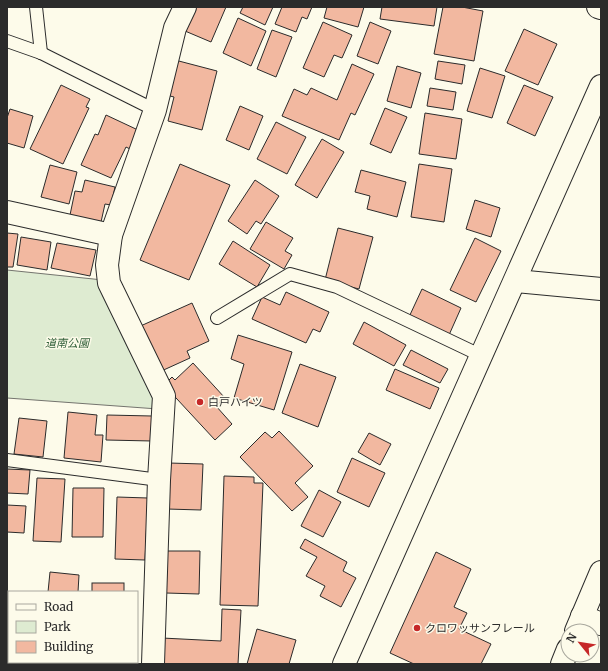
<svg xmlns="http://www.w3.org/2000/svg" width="608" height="671" viewBox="0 0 608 671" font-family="Merriweather,'Noto Sans JP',serif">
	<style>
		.green { fill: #deebd1; stroke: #74746e }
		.building { fill: #f2b8a0; stroke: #2b2b2b }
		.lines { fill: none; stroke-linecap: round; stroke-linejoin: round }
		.lane-casing { stroke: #2b2b2b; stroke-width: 14 }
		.street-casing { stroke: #2b2b2b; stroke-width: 24 }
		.secondary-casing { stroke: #2b2b2b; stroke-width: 24 }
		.lane { stroke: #fdfbea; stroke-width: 12 }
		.street { stroke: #fdfbea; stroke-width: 22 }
		.secondary { stroke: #fdfbea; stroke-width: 22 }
		.poi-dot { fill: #c62828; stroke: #fdfbea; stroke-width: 1.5 }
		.labels { text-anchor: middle; stroke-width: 3; stroke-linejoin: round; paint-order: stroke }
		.park-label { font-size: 11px; font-style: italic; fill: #34623c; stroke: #fdfbea }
		.poi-label { font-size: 11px; fill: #2b2b2b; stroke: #fdfbea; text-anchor: start }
	</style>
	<rect width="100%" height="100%" fill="#fdfbea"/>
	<polygon class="green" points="7,270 103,280 158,409 7,398"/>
	<g class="building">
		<polygon points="196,7 226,7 211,42 185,31"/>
		<polygon points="243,7 273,7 265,25 240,13"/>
		<polygon points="282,7 312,7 307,19 302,17 296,32 275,24"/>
		<polygon points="327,7 364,7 358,27 324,18"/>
		<polygon points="382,7 437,7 434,26 380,19"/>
		<polygon points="443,7 462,7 483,11 474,61 434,54"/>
		<polygon points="238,18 266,31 251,66 223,53"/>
		<polygon points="323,22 352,35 342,58 334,55 324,77 303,68"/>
		<polygon points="370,22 391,31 378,64 357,56"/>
		<polygon points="524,29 557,44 538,85 505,71"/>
		<polygon points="272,30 292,37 276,77 257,69"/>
		<polygon points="175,60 217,71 202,130 168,121 174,97 166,95"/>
		<polygon points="438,61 465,65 462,84 435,79"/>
		<polygon points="352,64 374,74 355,115 351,113 339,140 282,116 294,89 307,95 311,88 337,100"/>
		<polygon points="397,66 421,73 411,108 387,101"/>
		<polygon points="480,68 505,76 492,118 467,111"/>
		<polygon points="61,85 90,99 86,107 89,108 63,164 30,149"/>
		<polygon points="524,85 553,97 535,136 507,123"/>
		<polygon points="430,88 456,92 453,110 427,106"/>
		<polygon points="240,106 263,116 249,150 226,140"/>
		<polygon points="385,108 407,117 391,153 370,144"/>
		<polygon points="10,109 33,116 24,148 7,143 7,118"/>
		<polygon points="425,113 462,119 456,159 419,154"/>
		<polygon points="106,115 138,130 130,149 126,147 111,178 81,165 95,134 98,135"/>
		<polygon points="276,122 306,137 287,174 257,159"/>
		<polygon points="322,139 344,152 317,198 295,185"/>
		<polygon points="180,164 230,185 189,280 140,260"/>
		<polygon points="419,164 452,169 444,222 411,217"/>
		<polygon points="50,165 77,172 69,204 41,197"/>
		<polygon points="361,170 406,182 397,217 367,209 370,196 355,192"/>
		<polygon points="85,180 115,187 111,205 105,204 101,222 70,215 75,191 82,192"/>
		<polygon points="255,180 279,196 261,224 256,221 247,234 228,221"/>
		<polygon points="475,200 500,208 491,237 466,229"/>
		<polygon points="266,222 293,238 285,251 292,255 284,269 250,249"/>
		<polygon points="338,228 373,237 359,289 325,280"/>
		<polygon points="7,233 18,234 13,267 7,267"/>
		<polygon points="21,237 51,242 47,270 17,265"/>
		<polygon points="475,238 501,251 476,302 450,290"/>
		<polygon points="233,241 270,265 257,287 219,264"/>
		<polygon points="57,243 96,250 90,276 51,268"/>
		<polygon points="422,289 461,308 449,335 409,317"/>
		<polygon points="286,292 329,312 320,332 313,329 306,343 252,319 262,297 280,305"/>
		<polygon points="192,303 209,341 187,351 190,358 157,373 136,328"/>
		<polygon points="364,322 406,345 394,366 353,344"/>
		<polygon points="238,335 292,352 274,410 234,398 244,364 231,359"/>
		<polygon points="411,350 448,369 440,383 403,365"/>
		<polygon points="193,363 225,398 216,406 232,424 215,440 164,385 172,377 175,380"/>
		<polygon points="300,364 336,377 318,427 282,413"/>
		<polygon points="395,369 439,388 430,409 386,390"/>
		<polygon points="68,412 97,415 95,435 103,435 101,462 64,458"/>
		<polygon points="107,415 152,416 152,441 106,440"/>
		<polygon points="19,418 47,421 43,457 14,454"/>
		<polygon points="279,431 313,466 295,483 308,497 292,511 240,457 265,432 272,438"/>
		<polygon points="369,433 391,444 380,465 358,452"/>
		<polygon points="352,458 385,473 369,507 337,492"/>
		<polygon points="169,463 203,464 201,510 167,509"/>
		<polygon points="7,469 30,470 28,494 7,493"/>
		<polygon points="224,476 254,477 254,483 263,483 258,606 220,605"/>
		<polygon points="37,478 65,479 61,542 33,541"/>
		<polygon points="73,488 104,488 103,537 72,537"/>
		<polygon points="319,490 341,502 323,537 301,526"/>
		<polygon points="117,497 148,498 145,560 115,559"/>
		<polygon points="7,505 26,506 24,533 7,532"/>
		<polygon points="305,539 347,562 343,571 356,578 341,607 320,596 325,586 306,576 317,557 300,548"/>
		<polygon points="167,551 200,551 199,594 166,593"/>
		<polygon points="436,552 471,569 454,607 467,613 459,629 491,644 481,664 414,664 390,653"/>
		<polygon points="50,572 79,575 78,592 48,592"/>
		<rect x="92" y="583" width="32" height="9"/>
		<polygon points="7,609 9,609 9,662 17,662 17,664 7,664"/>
		<polygon points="222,609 241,610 238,664 160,664 162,638 221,641"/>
		<polygon points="257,629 296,640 289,664 247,664"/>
		<rect x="33" y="662" width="53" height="2"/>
	</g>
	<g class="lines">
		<g class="lane-casing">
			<g id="lane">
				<polyline points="36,7 41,53"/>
				<polyline points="7,41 41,53 155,110"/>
				<polyline points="217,318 290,274 337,287 482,356"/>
				<polyline points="7,460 159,480"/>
			</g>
		</g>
		<g class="street-casing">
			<g id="street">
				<polyline points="598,7 601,8"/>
				<polyline points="7,212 111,235"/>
				<polyline points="516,281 601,289"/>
				<polyline points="582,616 601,624"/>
				<polyline points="576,631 601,572"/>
				<polyline points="153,664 159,480 164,396 109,283 107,265 111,235 155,110 175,28 185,7"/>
				<polyline points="562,664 568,649"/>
			</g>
		</g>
		<g class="secondary-casing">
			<polyline id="secondary" points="344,664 601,86"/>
		</g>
		<use href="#lane" class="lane"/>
		<use href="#street" class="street"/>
		<use href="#secondary" class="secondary"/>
	</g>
	<g class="poi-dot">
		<circle cx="200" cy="402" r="4"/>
		<circle cx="417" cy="628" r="4"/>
	</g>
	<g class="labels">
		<g class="park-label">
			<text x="67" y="347">道南公園</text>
		</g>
		<g class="poi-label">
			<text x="208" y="406">白戸ハイツ</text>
			<text x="425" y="632">クロワッサンフレール</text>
		</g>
	</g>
	<rect width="608" height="671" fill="none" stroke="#2b2b2b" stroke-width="16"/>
	<rect x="8" y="591" width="130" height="72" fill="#fdfbea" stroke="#a9a89e"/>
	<rect x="16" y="604" width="20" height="6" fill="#fdfbea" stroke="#a9a89e"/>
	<text x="44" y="611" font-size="12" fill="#2b2b2b">Road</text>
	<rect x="16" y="621" width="20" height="12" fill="#deebd1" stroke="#a9a89e"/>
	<text x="44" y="631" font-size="12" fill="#2b2b2b">Park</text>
	<rect x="16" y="641" width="20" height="12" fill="#f2b8a0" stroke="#a9a89e"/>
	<text x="44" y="651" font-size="12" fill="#2b2b2b">Building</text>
	<g transform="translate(580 643) rotate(300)"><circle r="19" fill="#fdfbea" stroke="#a9a89e"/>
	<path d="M0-3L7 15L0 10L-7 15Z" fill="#c62828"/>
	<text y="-6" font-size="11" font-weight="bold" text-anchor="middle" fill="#2b2b2b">N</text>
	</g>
</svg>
